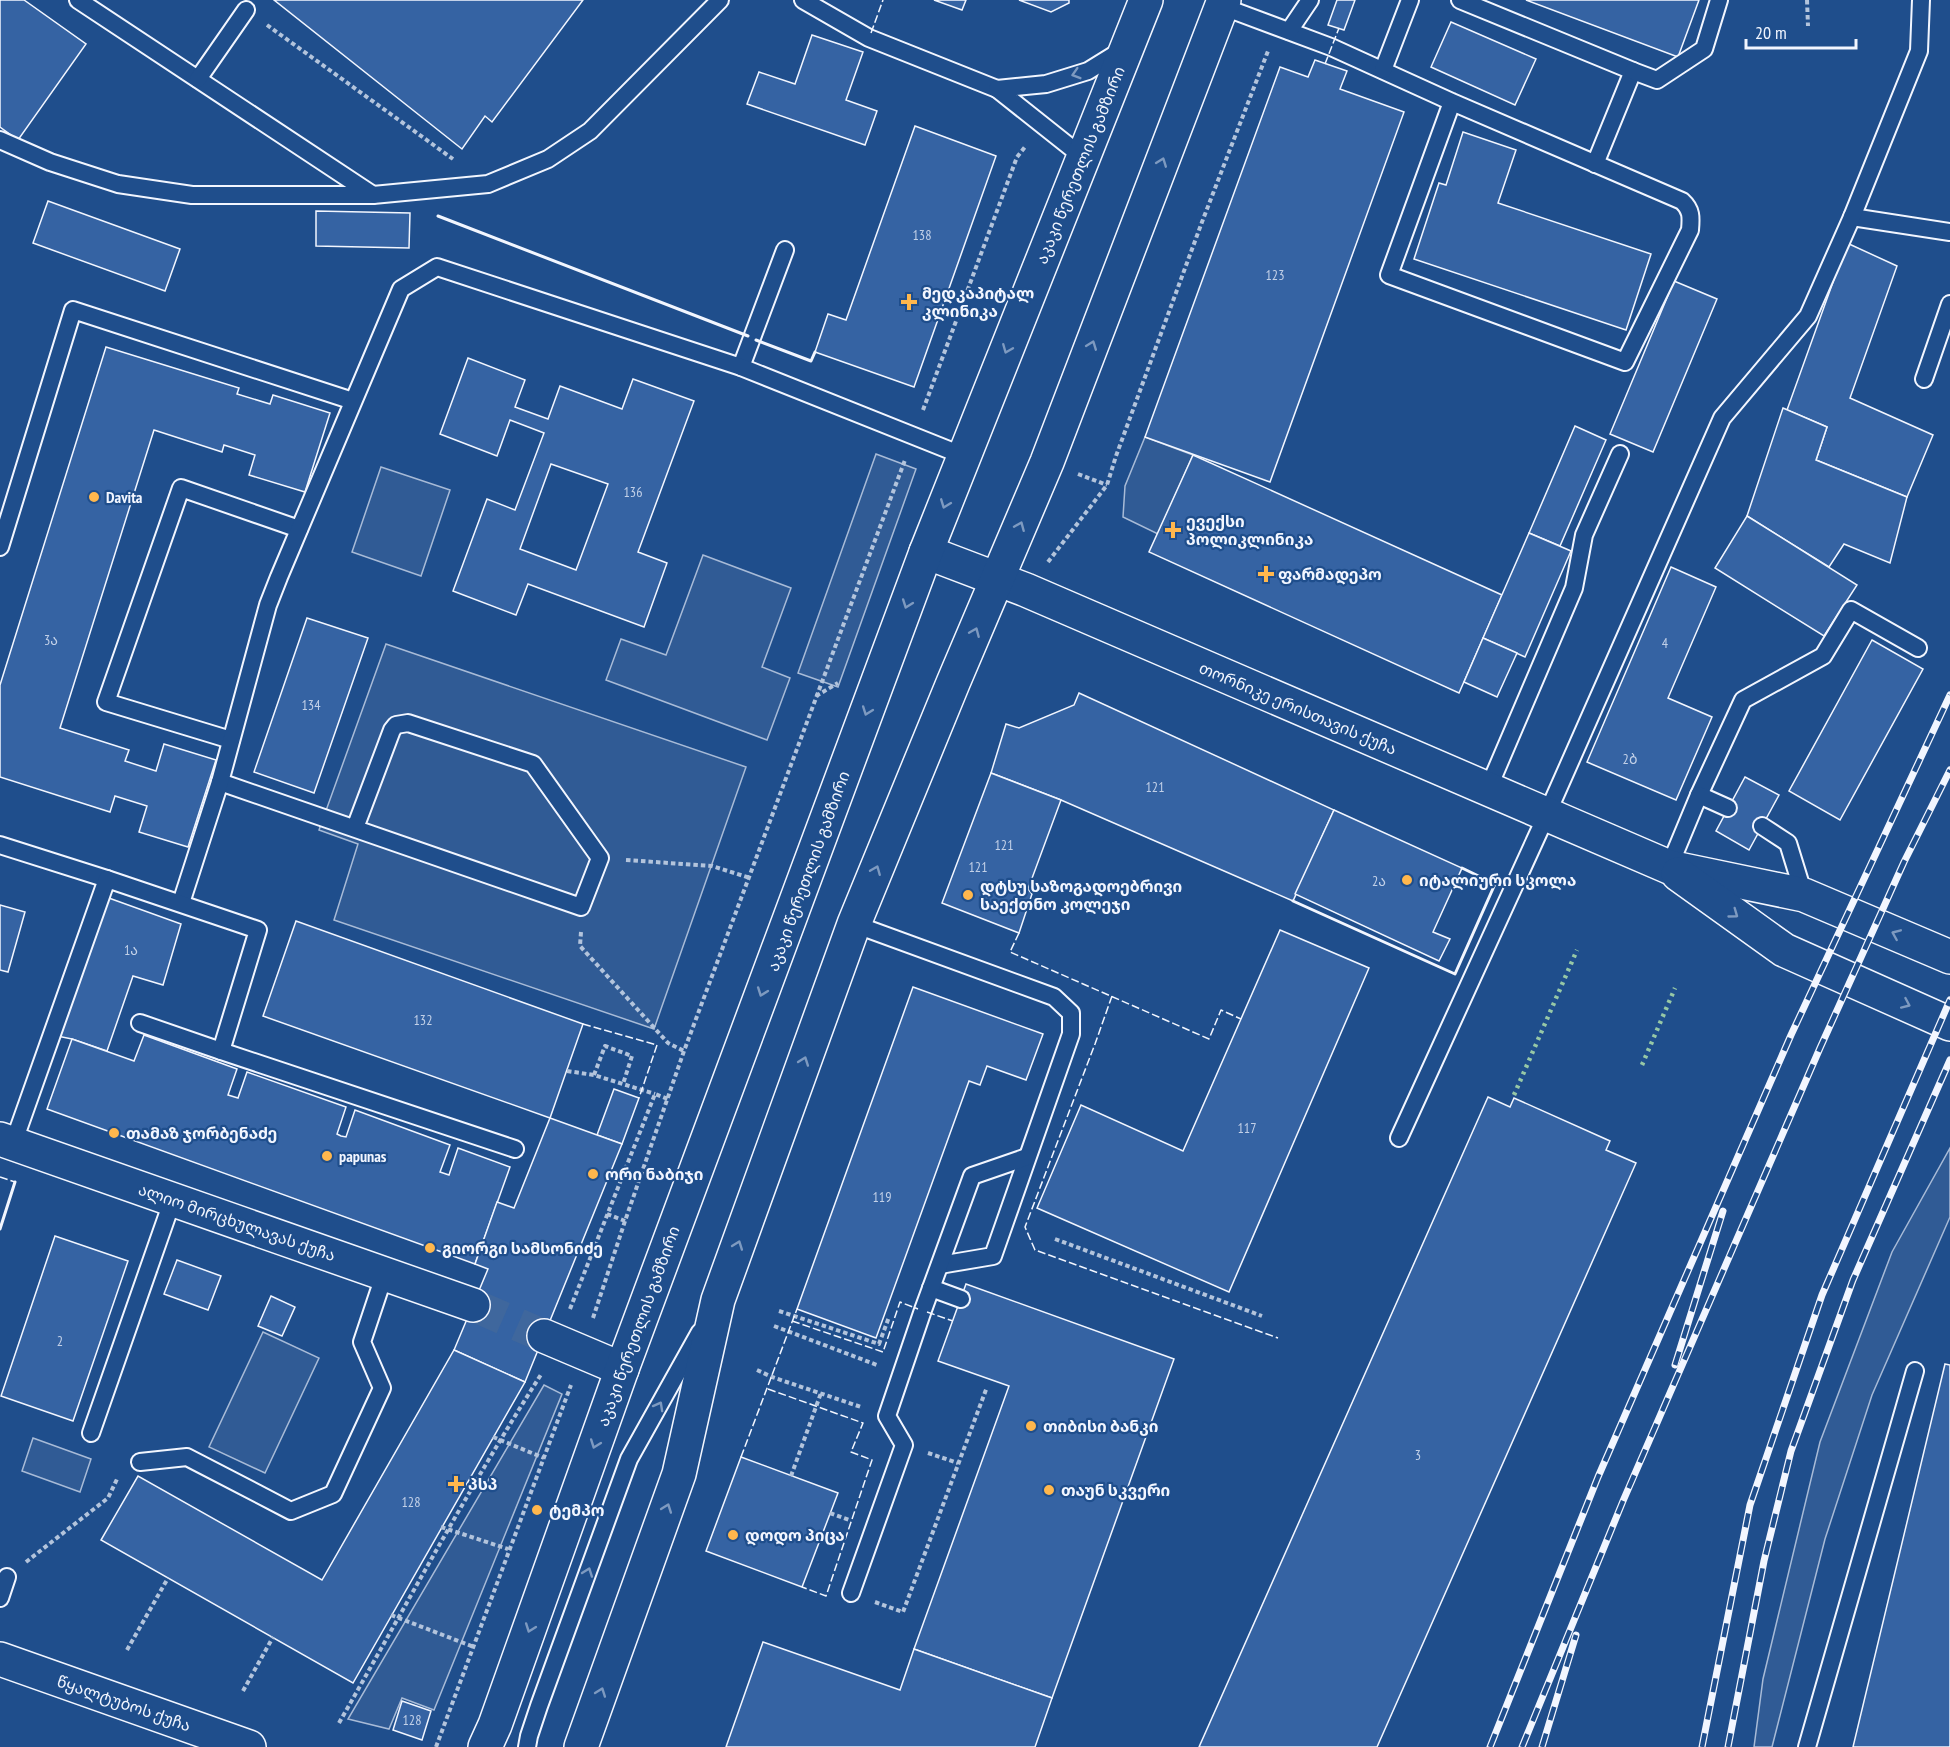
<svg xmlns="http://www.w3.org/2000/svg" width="1950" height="1747" viewBox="0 0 1950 1747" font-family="'PT Sans Narrow','Noto Sans Georgian',sans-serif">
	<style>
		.built { fill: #305b95; stroke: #a8bbd7; stroke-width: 1.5 }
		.building { fill: #3563a3; stroke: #f2f6ff; stroke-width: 1.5; fill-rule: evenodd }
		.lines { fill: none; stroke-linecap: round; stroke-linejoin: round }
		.street-tunnel { stroke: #3f679d; stroke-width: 33; stroke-dasharray: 33 16; stroke-linecap: butt }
		.lane-casing { stroke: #f2f6ff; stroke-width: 20 }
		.street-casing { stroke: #f2f6ff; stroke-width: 36 }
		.secondary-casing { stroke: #f2f6ff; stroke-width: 36 }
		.path { stroke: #b3c4dc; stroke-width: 4; stroke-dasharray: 4.5 3; stroke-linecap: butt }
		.lane { stroke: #1f4e8c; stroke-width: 16 }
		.street { stroke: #1f4e8c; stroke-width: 33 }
		.secondary { stroke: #1f4e8c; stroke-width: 33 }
		.rail-casing { stroke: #f2f6ff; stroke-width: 7 }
		.rail { stroke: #1f4e8c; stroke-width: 4.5; stroke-dasharray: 14; stroke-linecap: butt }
		.hedge { stroke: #97c8a6; stroke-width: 4.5; stroke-dasharray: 3 4.5; stroke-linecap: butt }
		.fence { stroke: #f2f6ff; stroke-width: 1.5; stroke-dasharray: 8 3; stroke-linecap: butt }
		.wall { stroke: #f2f6ff; stroke-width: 3 }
		.oneway { stroke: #7e9ac0 }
		.poi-dot { fill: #ffb74d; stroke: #1f4e8c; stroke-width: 2 }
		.labels { text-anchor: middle; stroke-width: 4.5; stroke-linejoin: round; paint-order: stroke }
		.number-label { font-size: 14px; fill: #c3d1e8 }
		.street-label { font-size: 16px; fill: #f2f6ff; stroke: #1f4e8c }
		.poi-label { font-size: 16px; font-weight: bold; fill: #f2f6ff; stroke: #1f4e8c; text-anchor: start }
	</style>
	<rect width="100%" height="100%" fill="#1f4e8c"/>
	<g class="built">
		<polygon points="1145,437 1193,455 1158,534 1123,517 1125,486"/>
		<polygon points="876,454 916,469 838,687 798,673"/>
		<polygon points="381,467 450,490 421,576 352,552"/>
		<polygon points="703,555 791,588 762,667 790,678 767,740 606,680 621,639 666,655"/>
		<polygon points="386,644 746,767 654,1029 334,920 358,844 319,830"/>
		<polygon points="1950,1148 1950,1217 1872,1395 1825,1539 1772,1747 1754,1747 1763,1679 1820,1442 1892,1252"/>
		<polygon points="263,1332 319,1358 265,1473 209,1447"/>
		<polygon points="544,1385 562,1394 434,1710 402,1698 389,1729 348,1719"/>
		<polygon points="33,1438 91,1459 80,1492 22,1471"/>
	</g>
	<g class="building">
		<polygon points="0,0 24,0 86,44 18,140 0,127"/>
		<polygon points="274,0 583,0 492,122 485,116 462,149"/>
		<polygon points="934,0 966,0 962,10"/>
		<polygon points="1019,0 1069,0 1069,3 1051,12"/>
		<polygon points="1337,0 1355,0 1344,30 1328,25"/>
		<polygon points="1526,0 1699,0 1678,57"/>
		<polygon points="1451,22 1536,59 1515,105 1431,67"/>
		<polygon points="812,35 863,52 846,100 877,111 865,145 747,104 759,72 795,84"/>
		<polygon points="1315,60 1347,71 1340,89 1404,112 1270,482 1145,437 1280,67 1308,77"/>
		<polygon points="915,126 996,156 914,387 815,352 828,314 846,320"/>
		<polygon points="1463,132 1516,150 1498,203 1651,254 1626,330 1414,259 1439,183 1446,185"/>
		<polygon points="48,201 180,249 165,291 33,243"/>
		<polygon points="316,211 410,213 409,248 316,246"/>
		<polygon points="1847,243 1897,266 1850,398 1933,435 1907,497 1816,460 1827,427 1787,410"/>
		<polygon points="1674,281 1717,299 1653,452 1610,434"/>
		<polygon points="106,347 239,388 237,394 270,404 273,395 330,413 305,492 249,475 255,455 224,445 222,452 154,430 60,728 129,750 125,761 156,771 164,744 216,760 188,847 139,832 147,806 115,796 110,812 0,777 0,685"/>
		<path d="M 468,358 L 525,380 L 515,407 L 548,419 L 560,386 L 622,409 L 633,379 L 694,401 L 638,552 L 667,563 L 644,627 L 528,584 L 516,615 L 453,591 L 487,499 L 515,510 L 544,433 L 510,420 L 497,456 L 440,434 ZM 551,464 L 608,484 L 576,570 L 520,549 Z"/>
		<polygon points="1783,408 1827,427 1816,460 1907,497 1890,563 1844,544 1829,567 1747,516"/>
		<polygon points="1575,426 1606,440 1560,546 1529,533"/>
		<polygon points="1193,455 1502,595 1459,693 1149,552"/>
		<polygon points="1747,516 1857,585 1824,636 1715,568"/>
		<polygon points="1529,533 1571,551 1525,657 1483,638"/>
		<polygon points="1671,567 1716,587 1668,698 1712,717 1676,800 1587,762"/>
		<polygon points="307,618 368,638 314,793 254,772"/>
		<polygon points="1483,638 1517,653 1497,697 1464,682"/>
		<polygon points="1872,640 1923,669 1840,820 1789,791"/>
		<polygon points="1079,693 1334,810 1293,901 1061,800 991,773 1006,724 1019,728 1074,705"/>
		<polygon points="991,773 1061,800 1028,889 1032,894 1019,933 942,903"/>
		<polygon points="1745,777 1779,795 1749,850 1716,831"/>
		<polygon points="1334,810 1462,868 1433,932 1450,939 1439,961 1295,894"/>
		<polygon points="106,897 181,924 163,985 133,976 107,1051 72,1039 57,1036"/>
		<polygon points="0,905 25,912 8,972 0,970"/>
		<polygon points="296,921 583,1024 550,1118 263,1016"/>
		<polygon points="1280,930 1369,968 1229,1292 1037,1208 1081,1105 1183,1151"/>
		<polygon points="913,987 1043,1034 1026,1080 987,1066 980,1085 969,1081 876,1338 797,1309"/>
		<polygon points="144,1035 237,1069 228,1095 238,1098 247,1072 346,1107 337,1134 341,1136 346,1137 355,1110 450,1145 440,1172 449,1175 458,1148 510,1167 475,1264 47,1109 72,1039 134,1061"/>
		<polygon points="614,1089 639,1098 622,1144 597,1135"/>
		<polygon points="1488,1097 1510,1107 1514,1098 1610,1141 1606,1150 1636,1163 1377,1747 1199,1747"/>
		<polygon points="550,1118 622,1144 525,1382 454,1350 488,1269 475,1264 497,1202 514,1208"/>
		<polygon points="55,1236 128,1261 73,1421 1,1396"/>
		<polygon points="177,1260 221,1276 208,1310 164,1294"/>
		<polygon points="966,1284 1174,1359 1052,1698 914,1649 1009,1386 938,1361"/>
		<polygon points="271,1296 295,1307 282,1336 258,1326"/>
		<polygon points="454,1350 525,1382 353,1683 101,1540 138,1476 322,1580"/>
		<polygon points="1945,1364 1950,1365 1950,1747 1853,1747"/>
		<polygon points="741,1457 838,1493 802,1587 706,1551"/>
		<polygon points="763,1642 900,1690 914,1649 1052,1698 1035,1747 726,1747"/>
		<polygon points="402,1701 431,1711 422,1740 393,1730"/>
	</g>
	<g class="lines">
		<polyline class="street-tunnel" points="473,1305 544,1336"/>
		<g class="lane-casing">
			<g id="lane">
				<polyline points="78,0 373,195"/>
				<polyline points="803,0 869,38 997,89"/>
				<polyline points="1460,0 1633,71 1595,164"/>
				<path d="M 1221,6 L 1331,47 L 1452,102 L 1682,201 C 1692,210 1691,218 1690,230 L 1625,362 L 1389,275 L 1452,102"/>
				<polyline points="1289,31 1310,0"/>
				<polyline points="1383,70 1410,0"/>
				<polyline points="1633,71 1657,80 1704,49 1719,0"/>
				<polyline points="198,79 246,10"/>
				<polyline points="0,140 50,162 118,184 192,195 373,195 488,184 548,159 590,131 720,0"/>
				<polyline points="1084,158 997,89 1046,84 1088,71 1122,50"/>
				<polyline points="1852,217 1950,232"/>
				<polyline points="741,367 785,250"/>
				<polyline points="1924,379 1950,304"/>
				<polyline points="0,547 73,310 353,401"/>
				<polyline points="231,740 106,702 181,488 299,529"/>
				<polyline points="220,782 581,907 600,858 533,764 408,723 396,725 392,730 355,828"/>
				<polyline points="1488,789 1574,588 1584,535 1620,454"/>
				<polyline points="1699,795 1743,700 1823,656 1851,610 1918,648"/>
				<polyline points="1762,826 1788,843 1804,895"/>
				<polyline points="0,845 107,879"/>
				<polyline points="1669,867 1699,795 1728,808"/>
				<polyline points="181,903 220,782 268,605 279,577 401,289 437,267 741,367 964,456"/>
				<polyline points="854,924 1054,997 1071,1013 1071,1034 993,1256 940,1265"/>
				<polyline points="140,1023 221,1051"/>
				<polyline points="1399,1138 1547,814 1722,418 1808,316 1852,217 1919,51 1921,0"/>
				<polyline points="13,1144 107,879 258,930 221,1051 515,1149"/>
				<polyline points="931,1288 961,1299"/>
				<polyline points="91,1433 173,1199"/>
				<polyline points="140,1462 187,1457 291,1511 333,1494 382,1388 362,1342 385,1273"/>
				<polyline points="851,1593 904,1445 887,1416 923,1310 972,1176 1027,1157"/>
				<polyline points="0,1598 7,1577"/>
				<polyline points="527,1747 529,1736 539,1706 629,1459 700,1332"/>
				<polyline points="1807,1747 1915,1371"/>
			</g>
		</g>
		<g class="street-casing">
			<g id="street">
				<polyline points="0,1139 473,1305"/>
				<polyline points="544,1336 622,1369"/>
				<polyline points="0,1659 249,1747"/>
			</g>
		</g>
		<g class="secondary-casing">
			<g id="secondary">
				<polyline points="926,552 1026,590 1669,867 1804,895 1950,957"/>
				<polyline points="1678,874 1784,950 1950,1024"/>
				<polyline points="485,1747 495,1725 622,1369 926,552 1146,0"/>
				<polyline points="581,1747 679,1474 718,1300 854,924 953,683 1047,462 1224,0"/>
			</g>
		</g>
		<g class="path">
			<polyline points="1807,0 1808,26"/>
			<polyline points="267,25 453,159"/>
			<polyline points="923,410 1017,157 1025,147"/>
			<polyline points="1078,474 1107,485"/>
			<polyline points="1048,562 1107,485 1116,456 1202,222 1268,51"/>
			<polyline points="816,696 838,683"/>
			<polyline points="626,860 712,866 750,878"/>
			<polyline points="581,932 580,946 668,1043 684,1051"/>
			<polyline points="567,1071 594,1075 655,1094"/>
			<polyline points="594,1075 605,1046 632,1056 623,1084"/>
			<polyline points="607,1214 625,1221"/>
			<polyline points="1055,1239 1262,1316"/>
			<polyline points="570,1309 655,1094 668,1099"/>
			<polyline points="779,1311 879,1344 889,1317"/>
			<polyline points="593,1318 625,1221 684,1051 905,460"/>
			<polyline points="774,1326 877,1365"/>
			<polyline points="757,1370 772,1377 861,1407"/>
			<polyline points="493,1437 544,1458"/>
			<polyline points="928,1453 958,1463"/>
			<polyline points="791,1476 821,1393"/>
			<polyline points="830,1513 849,1520"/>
			<polyline points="441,1527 508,1549"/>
			<polyline points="26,1562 108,1498 118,1477"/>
			<polyline points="875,1602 903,1612 987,1387"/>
			<polyline points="391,1615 474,1647"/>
			<polyline points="127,1650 168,1578"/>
			<polyline points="243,1691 273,1637"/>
			<path d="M 339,1723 C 406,1606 469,1487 542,1373"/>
			<polyline points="436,1747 571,1385"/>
		</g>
		<use href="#lane" class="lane"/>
		<use href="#street" class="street"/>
		<use href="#secondary" class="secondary"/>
		<g class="rail-casing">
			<g id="rail">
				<polyline points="1675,1365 1723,1211"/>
				<polyline points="1490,1747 1598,1477 1791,1035 1950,695"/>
				<polyline points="1522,1747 1623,1501 1820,1048 1904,862 1950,770"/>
				<polyline points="1542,1747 1576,1635"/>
				<polyline points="1702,1747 1750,1505 1822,1295 1950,1000"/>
				<polyline points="1728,1747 1764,1561 1791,1451 1853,1280 1950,1060"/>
			</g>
		</g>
		<use href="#rail" class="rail"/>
		<g class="hedge">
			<polyline points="1642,1065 1675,988"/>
			<polyline points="1514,1095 1577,950"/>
		</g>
		<g class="fence">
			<polyline points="871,33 883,0"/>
			<polyline points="1325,64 1339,28"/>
			<polyline points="1019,933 1010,952 1209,1039 1221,1010 1241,1019"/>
			<polyline points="1112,996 1095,1044 1025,1227 1035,1250 1278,1338"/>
			<polyline points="583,1024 657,1045 639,1098"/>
			<polyline points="0,1177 15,1182"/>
			<polyline points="927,1312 953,1321"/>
			<polyline points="792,1321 883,1352 900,1302 918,1309"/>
			<polyline points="768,1389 863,1423 851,1452 872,1460 826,1596 802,1587"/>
			<polyline points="741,1457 797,1309"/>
		</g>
		<g class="wall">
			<polyline points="438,216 748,336"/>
			<polyline points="756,340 811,361 815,352"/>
			<polyline points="1293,901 1455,974 1495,884 1462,868"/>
			<polyline points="0,1229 15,1182"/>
		</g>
	</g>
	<defs><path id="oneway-chevron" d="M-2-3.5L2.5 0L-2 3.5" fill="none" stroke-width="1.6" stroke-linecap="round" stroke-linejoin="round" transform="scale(1.5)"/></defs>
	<g class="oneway">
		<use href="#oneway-chevron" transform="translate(1076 74) rotate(163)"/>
		<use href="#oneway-chevron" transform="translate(1162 162) rotate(-69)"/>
		<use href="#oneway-chevron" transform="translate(1092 345) rotate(-69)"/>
		<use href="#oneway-chevron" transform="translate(1007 349) rotate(112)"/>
		<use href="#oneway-chevron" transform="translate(945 504) rotate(111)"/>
		<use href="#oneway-chevron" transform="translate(1020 526) rotate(-67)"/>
		<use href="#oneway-chevron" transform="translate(907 604) rotate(110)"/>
		<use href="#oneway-chevron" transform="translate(975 632) rotate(-67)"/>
		<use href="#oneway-chevron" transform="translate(867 711) rotate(110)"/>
		<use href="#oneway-chevron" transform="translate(876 870) rotate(-68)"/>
		<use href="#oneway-chevron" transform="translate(1734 914) rotate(36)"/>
		<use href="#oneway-chevron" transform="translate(1896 934) rotate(-157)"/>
		<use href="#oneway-chevron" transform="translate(762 992) rotate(110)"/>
		<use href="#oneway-chevron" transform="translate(1906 1004) rotate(24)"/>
		<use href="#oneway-chevron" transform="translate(804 1061) rotate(-70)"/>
		<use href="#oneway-chevron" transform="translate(738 1245) rotate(-70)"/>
		<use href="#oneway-chevron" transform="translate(659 1406) rotate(-61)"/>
		<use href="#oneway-chevron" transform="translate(595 1444) rotate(110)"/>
		<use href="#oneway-chevron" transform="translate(667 1508) rotate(-70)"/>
		<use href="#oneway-chevron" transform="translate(588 1572) rotate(-70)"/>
		<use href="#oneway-chevron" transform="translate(530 1628) rotate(110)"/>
		<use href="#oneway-chevron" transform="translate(601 1692) rotate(-70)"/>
	</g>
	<g class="poi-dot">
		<path d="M906 293h6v6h6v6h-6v6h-6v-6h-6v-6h6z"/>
		<circle cx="94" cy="497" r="6"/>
		<path d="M1170 521h6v6h6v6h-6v6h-6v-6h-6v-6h6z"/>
		<path d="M1263 565h6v6h6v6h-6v6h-6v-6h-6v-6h6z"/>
		<circle cx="1407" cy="880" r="6"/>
		<circle cx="968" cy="895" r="6"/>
		<circle cx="114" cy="1133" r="6"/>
		<circle cx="327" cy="1156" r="6"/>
		<circle cx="593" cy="1174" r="6"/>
		<circle cx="430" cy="1248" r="6"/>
		<circle cx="1031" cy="1426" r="6"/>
		<path d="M453 1475h6v6h6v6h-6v6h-6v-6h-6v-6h6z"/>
		<circle cx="1049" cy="1490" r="6"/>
		<circle cx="537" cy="1510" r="6"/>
		<circle cx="733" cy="1535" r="6"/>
	</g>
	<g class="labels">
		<g class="number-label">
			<text x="922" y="240">138</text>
			<text x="1275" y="280">123</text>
			<text x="633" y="497">136</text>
			<text x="51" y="645">3ა</text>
			<text x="1665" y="648">4</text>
			<text x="311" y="710">134</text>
			<text x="1630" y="764">2ბ</text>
			<text x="1155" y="792">121</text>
			<text x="1004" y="850">121</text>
			<text x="978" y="872">121</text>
			<text x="1379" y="886">2ა</text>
			<text x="131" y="955">1ა</text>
			<text x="423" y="1025">132</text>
			<text x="1247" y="1133">117</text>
			<text x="882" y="1202">119</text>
			<text x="60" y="1346">2</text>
			<text x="1418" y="1460">3</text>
			<text x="411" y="1507">128</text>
			<text x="412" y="1725">128</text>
		</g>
		<g class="street-label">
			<text transform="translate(1080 165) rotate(-68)" y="6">აკაკი წერეთლის გამზირი</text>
			<text transform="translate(1298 708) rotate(23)" y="6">თორნიკე ერისთავის ქუჩა</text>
			<text transform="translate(808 871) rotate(-70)" y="6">აკაკი წერეთლის გამზირი</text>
			<text transform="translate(237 1222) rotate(19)" y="6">ალიო მირცხულავას ქუჩა</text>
			<text transform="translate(638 1326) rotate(-70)" y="6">აკაკი წერეთლის გამზირი</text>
			<text transform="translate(124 1703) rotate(19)" y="6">წყალტუბოს ქუჩა</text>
		</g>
		<g class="poi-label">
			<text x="922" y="299">მედკაპიტალ<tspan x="922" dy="18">კლინიკა</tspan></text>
			<text x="106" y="503">Davita</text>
			<text x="1186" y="527">ევექსი<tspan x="1186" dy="18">პოლიკლინიკა</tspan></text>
			<text x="1278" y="580">ფარმადეპო</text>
			<text x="1419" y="886">იტალიური სკოლა</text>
			<text x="980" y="892">დტსუ საზოგადოებრივი<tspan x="980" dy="18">საექთნო კოლეჯი</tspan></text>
			<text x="126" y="1139">თამაზ ჯორბენაძე</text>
			<text x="339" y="1162">papunas</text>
			<text x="605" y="1180">ორი ნაბიჯი</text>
			<text x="442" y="1254">გიორგი სამსონიძე</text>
			<text x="1043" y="1432">თიბისი ბანკი</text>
			<text x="468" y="1490">პსპ</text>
			<text x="1061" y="1496">თაუნ სკვერი</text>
			<text x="549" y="1516">ტემპო</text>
			<text x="745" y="1541">დოდო პიცა</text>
		</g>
	</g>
	<path d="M1746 39v9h110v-9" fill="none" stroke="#f2f6ff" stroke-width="3"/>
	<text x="1755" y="39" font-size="18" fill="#f2f6ff" stroke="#1f4e8c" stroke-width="4.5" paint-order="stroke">20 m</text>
</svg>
